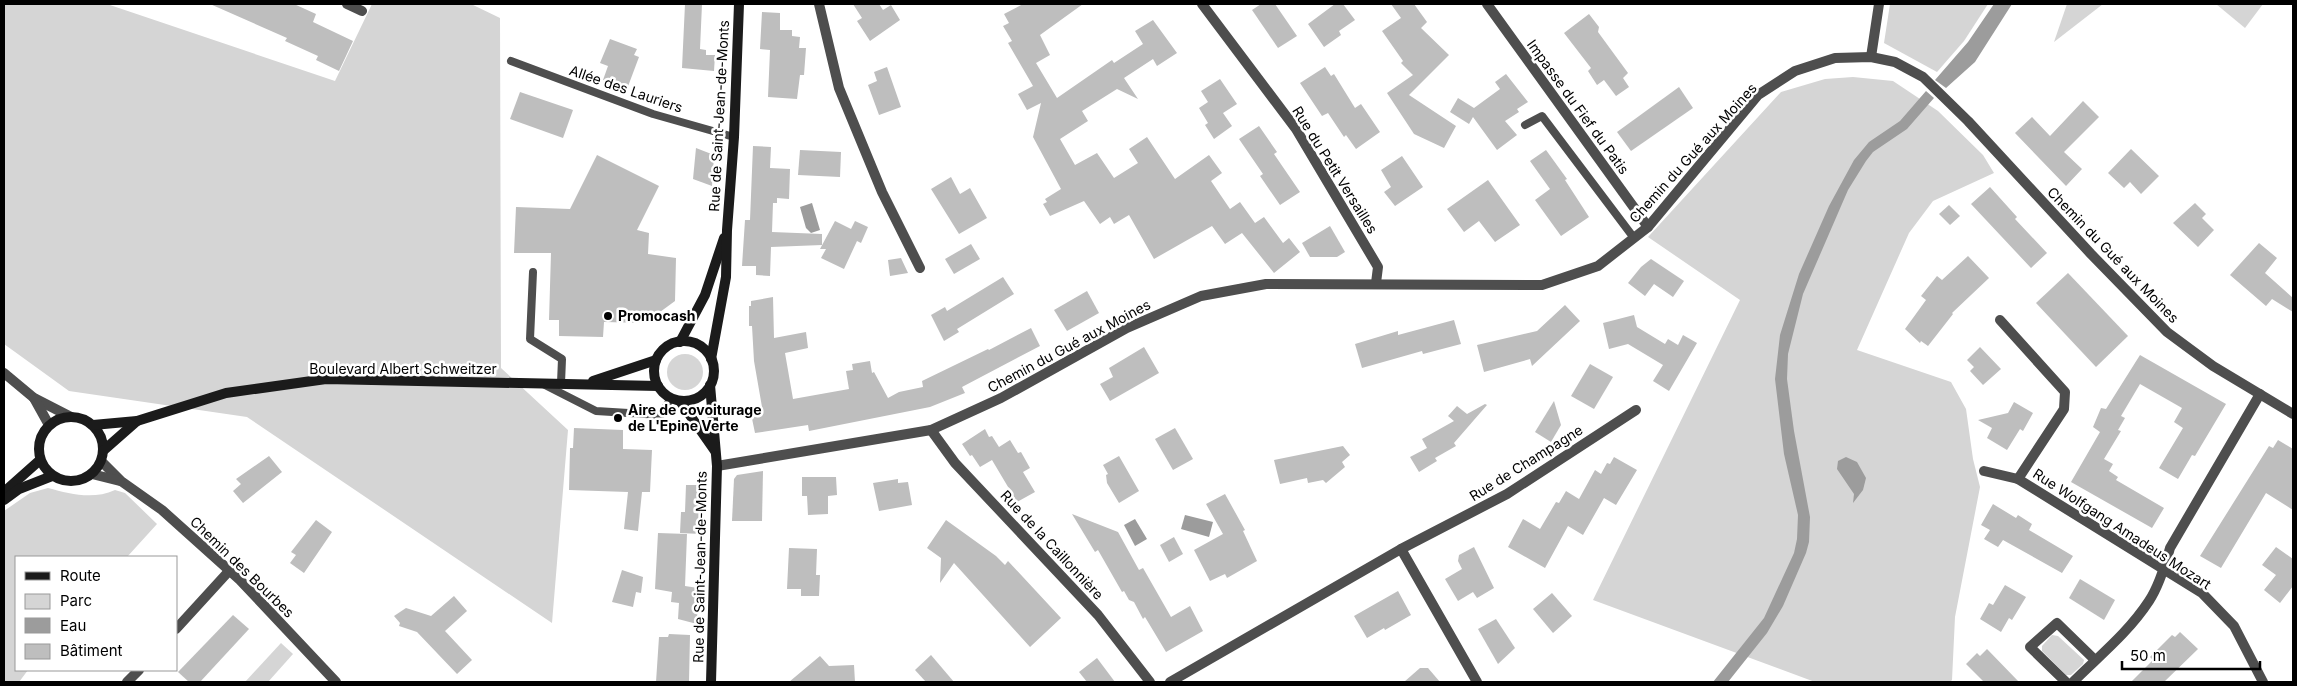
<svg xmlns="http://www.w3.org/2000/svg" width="2297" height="686" viewBox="0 0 2297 686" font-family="Inter,sans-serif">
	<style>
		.green { fill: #d5d5d5 }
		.water { fill: #9c9c9c }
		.building { fill: #bebebe }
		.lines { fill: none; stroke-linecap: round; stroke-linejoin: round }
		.service { stroke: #4e4e4e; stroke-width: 8 }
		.minor { stroke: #4e4e4e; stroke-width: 10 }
		.secondary { stroke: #1b1b1b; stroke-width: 10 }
		.poi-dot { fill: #000; stroke: #fff; stroke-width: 2 }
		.labels { text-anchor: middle; stroke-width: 5; stroke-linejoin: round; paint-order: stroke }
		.street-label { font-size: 14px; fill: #000; stroke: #fff }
		.poi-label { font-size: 14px; font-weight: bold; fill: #000; stroke: #fff; text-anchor: start }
	</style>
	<rect width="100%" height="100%" fill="#fff"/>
	<g class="green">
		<polygon points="4,4 107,4 335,81 372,4 471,4 500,18 501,368 568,430 552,623 247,417 69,391 4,344"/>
		<polygon points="1890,4 1988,4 1964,41 1937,72 1884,43"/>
		<polygon points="2067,4 2103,4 2054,42"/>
		<polygon points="2216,4 2263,4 2245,28"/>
		<polygon points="1853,77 1893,81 1938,111 1983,155 1994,173 1933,201 1909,233 1857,350 1951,382 1966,409 1973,459 1980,487 1955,617 1952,680 1950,682 1815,682 1593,600 1740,300 1648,237 1781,92 1825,79"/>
		<circle cx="685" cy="372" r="18"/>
		<path d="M 48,488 C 70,494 93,500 115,490 L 125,493 L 157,524 L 127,557 L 16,557 L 16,670 L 28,670 L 19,682 L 4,682 L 4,511 L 30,493 Z"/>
		<polygon points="2052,635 2058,636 2084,660 2083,664 2071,675 2066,675 2042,651 2042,646"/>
		<polygon points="281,643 293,654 268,682 245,682"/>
	</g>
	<g class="water">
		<polygon points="1994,4 2012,4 1975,62 1946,88 1935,80 1968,42"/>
		<polygon points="1926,91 1934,98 1907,129 1873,152 1866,161 1848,190 1803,294 1788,354 1787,379 1794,431 1810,517 1809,542 1806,553 1783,606 1767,633 1728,682 1713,682 1764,618 1794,553 1797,539 1798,515 1784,454 1775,379 1780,335 1799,274 1829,206 1854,160 1869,142 1900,121"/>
		<polygon points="812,203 820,230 811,233 806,228 800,207"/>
		<polygon points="1846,457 1857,462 1866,478 1863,490 1853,503 1854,494 1837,469 1838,461"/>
		<polygon points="1185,515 1213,522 1209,537 1181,529"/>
		<polygon points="1135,519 1147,539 1135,546 1124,525"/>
	</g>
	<g class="building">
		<polygon points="210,4 294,4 316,14 313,22 353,41 339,71 316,60 318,56 285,41 287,38"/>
		<polygon points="685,4 702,4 700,49 706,50 706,55 715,55 714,71 682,68"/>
		<polygon points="853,4 879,4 883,10 891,5 900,20 870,41 857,21 862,18"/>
		<polygon points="1023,4 1083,4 1040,35 1050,55 1036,63 1057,98 1112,60 1114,63 1143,44 1135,31 1153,20 1177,53 1157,66 1153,59 1124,78 1138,99 1117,89 1082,111 1088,121 1060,139 1075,165 1097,153 1114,178 1138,163 1129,149 1147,137 1175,179 1209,155 1222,173 1211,181 1230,209 1240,202 1255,223 1264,217 1283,243 1289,238 1300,252 1274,273 1242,233 1225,244 1212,226 1154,259 1129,215 1114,224 1110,217 1100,224 1084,201 1050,216 1043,204 1047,202 1045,199 1061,189 1033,137 1041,103 1027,110 1018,94 1033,86 1008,43 1012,41 1003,26 1009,23 1004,14"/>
		<polygon points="1261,4 1275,4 1297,36 1278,48 1252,10"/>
		<polygon points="1335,4 1343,4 1355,20 1339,31 1341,35 1324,47 1308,24"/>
		<polygon points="1391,4 1414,4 1427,22 1421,28 1449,55 1409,95 1456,126 1444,148 1414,134 1387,93 1413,75 1401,63 1403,61 1382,31 1401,18"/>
		<polygon points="762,12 780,13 780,30 792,30 792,36 800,37 799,48 806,48 804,75 800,75 797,99 768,97 770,50 760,49"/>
		<polygon points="1589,14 1599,27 1598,32 1628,73 1623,78 1629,87 1616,96 1604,80 1597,85 1588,71 1591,68 1564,33"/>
		<polygon points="610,39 637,49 634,55 639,57 627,89 603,80 608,66 600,63"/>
		<polygon points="887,67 901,107 879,115 868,85 877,81 874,72"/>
		<polygon points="1325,67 1331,76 1334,74 1355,108 1361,104 1380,132 1356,149 1346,135 1344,137 1328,113 1322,116 1300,83"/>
		<polygon points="1506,74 1528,102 1517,109 1519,112 1505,121 1517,135 1497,150 1473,117 1469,124 1450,112 1458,98 1474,108 1500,89 1495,82"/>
		<polygon points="1220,79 1237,104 1223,113 1232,126 1214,139 1205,125 1208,123 1199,108 1208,102 1201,91"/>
		<polygon points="1679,87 1693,108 1631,151 1617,132"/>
		<polygon points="520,92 573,110 563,138 510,119"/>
		<polygon points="2083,101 2099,117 2064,152 2082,169 2066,186 2015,133 2032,117 2050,136"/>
		<polygon points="1259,126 1277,152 1274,154 1300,192 1280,205 1260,176 1263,174 1239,139"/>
		<polygon points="753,146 771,147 770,168 790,169 789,199 777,198 777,203 773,203 772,232 822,234 822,245 771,247 770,276 756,275 756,266 742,266 745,220 750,220"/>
		<polygon points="696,148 714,155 712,186 693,179"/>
		<polygon points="2131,149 2159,176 2141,194 2130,182 2124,188 2108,173"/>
		<polygon points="800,150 841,152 840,177 798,175"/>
		<polygon points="1546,150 1567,179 1565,180 1589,217 1561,236 1535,200 1550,189 1530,161"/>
		<polygon points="597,155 659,186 637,230 649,233 648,254 676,258 675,301 645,323 604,322 603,337 559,336 559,320 549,320 551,253 514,253 516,207 570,209"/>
		<polygon points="1402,156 1423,187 1395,206 1384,192 1391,187 1381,170"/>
		<polygon points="951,177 960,194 970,188 987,218 959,234 931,189"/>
		<polygon points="1488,180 1520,225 1495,242 1479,221 1464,232 1447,209"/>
		<polygon points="1990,187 2017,217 2015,219 2047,253 2031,268 1971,204"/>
		<polygon points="2195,203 2206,214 2202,218 2214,230 2198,247 2173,223"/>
		<polygon points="1949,205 1960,216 1950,225 1939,214"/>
		<polygon points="835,221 851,229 855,221 868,227 861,243 857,241 844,269 821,258 826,249 820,249"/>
		<polygon points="1330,226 1345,252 1337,257 1310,257 1302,243"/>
		<polygon points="2259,243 2277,258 2265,273 2293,298 2293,312 2272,299 2266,306 2230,275"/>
		<polygon points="971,244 980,259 954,274 945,259"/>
		<polygon points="1968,256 1989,278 1952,313 1953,314 1928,346 1921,341 1920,343 1905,329 1926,300 1921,296 1937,276 1942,280"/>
		<polygon points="901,258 908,273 890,276 888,260"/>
		<polygon points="1651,259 1684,281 1673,297 1654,284 1645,296 1628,283 1641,267"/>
		<polygon points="2068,273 2128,336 2096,367 2036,303"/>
		<polygon points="1003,277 1014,294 957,329 959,332 944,341 931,315 945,307 947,311"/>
		<polygon points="1087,291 1099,313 1067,331 1054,310"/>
		<polygon points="773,297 774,338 806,332 808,348 785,353 793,399 849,389 846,371 853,370 852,364 870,361 872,373 874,372 888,398 899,392 923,387 922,381 988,349 989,350 1031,328 1040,346 962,387 965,393 930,407 809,431 808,425 755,433 750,409 762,407 754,361 752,326 749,326 749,306 751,306 751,301"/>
		<polygon points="1565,305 1580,321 1532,366 1530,359 1484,372 1477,345 1537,331"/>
		<polygon points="1634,315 1637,327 1665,344 1668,339 1678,345 1683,335 1697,343 1669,391 1653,381 1663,365 1628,344 1609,349 1603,323"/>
		<polygon points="1454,320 1461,344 1423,354 1422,351 1362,368 1355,344 1398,331 1398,335"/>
		<polygon points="1144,347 1159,373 1110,401 1100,384 1113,377 1109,368"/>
		<polygon points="1980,347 2001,369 1983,385 1970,371 1974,367 1967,360"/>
		<polygon points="2140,355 2226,404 2195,456 2192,455 2178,479 2159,468 2183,428 2174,422 2182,408 2140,384 2121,416 2125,418 2118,430 2121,431 2104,459 2113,464 2109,471 2118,477 2116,480 2164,508 2152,528 2071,482 2100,432 2093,427 2101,408 2106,409"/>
		<polygon points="1590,364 1613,377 1594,409 1571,396"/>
		<polygon points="1554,401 1561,425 1551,442 1535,432"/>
		<polygon points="2014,402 2033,413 2023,431 2020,429 2007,450 1987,438 1992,428 1978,420 2008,413"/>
		<polygon points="1485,404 1487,405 1454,443 1456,446 1435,458 1437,461 1419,472 1410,457 1427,448 1422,439 1454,421 1448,416 1457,406 1467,414"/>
		<polygon points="574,428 623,430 623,449 652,450 650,492 642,492 638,531 624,529 628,492 569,490 570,448 573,448"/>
		<polygon points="1175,428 1193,459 1173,470 1155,439"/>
		<polygon points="985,429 989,437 992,436 999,447 1010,440 1018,453 1021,452 1030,468 1023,472 1035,492 1017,502 992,460 980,467 972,455 970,456 962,444"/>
		<polygon points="2278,440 2293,449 2293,510 2266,493 2221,568 2200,556 2269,446 2273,448"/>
		<polygon points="1343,446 1350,455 1342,462 1345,467 1326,483 1323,480 1308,483 1307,478 1280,484 1274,460"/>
		<polygon points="269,456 282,472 243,503 233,491 241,484 236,479"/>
		<polygon points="1119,456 1139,491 1119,503 1107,483 1106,475 1108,474 1103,465"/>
		<polygon points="1614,457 1637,470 1616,505 1604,498 1583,535 1568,526 1545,568 1508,547 1523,519 1540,529 1556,502 1559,503 1566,491 1579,499 1595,470 1601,474 1607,463 1610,464"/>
		<polygon points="763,471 762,521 732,521 734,479 737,475"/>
		<polygon points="802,477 836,477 837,495 828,496 828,514 808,515 807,496 802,496"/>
		<polygon points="898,479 898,483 908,482 912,505 879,511 873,483"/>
		<polygon points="686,485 703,485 701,534 680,533 681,512 685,512"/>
		<polygon points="1225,494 1245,530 1243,531 1257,561 1227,578 1225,574 1210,581 1194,550 1223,534 1206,504"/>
		<polygon points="1993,504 2016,518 2018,515 2032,524 2029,530 2073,556 2062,573 2003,540 1998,547 1984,539 1990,530 1981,525"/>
		<polygon points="1072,514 1118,532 1139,570 1143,568 1171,617 1190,606 1203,631 1166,652 1145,617 1143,619 1134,602 1129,600 1124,591 1122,592 1098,550 1095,552"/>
		<polygon points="316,520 332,532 304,573 290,563 296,555 291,552"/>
		<polygon points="946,520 996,556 1005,565 1008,561 1061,618 1030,647 954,563 940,583 941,558 927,548"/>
		<polygon points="658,533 687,534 685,586 698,588 697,624 678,619 679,603 671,602 672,592 655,589"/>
		<polygon points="1174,537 1183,554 1169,562 1160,545"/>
		<polygon points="1474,547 1494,588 1477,598 1473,592 1458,601 1445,579 1462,569 1458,561 1459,555"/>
		<polygon points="2276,547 2293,559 2293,586 2280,603 2264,590 2276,575 2262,565"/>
		<polygon points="789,548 817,549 816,575 820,575 819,596 801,596 801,589 787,589"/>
		<polygon points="622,570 643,577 641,593 636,592 633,607 612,602"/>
		<polygon points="2080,579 2115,600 2104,620 2069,598"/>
		<polygon points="2005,585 2026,597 2012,620 2009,618 2001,632 1980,619 1989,603 1993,605"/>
		<polygon points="1398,591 1411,615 1385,630 1384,628 1367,638 1354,616"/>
		<polygon points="1552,593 1572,616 1553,633 1533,609"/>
		<polygon points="454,596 467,611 445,631 472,660 457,674 417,632 399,626 400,623 394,616 406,608 431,616"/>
		<polygon points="233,615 249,629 200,682 189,682 178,672"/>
		<polygon points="1496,619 1515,648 1498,664 1478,629"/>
		<polygon points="2180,632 2198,649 2164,682 2131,682 2153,660 2150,657 2172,635 2175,637"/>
		<polygon points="669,634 690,635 689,682 656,682 659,637 668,637"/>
		<polygon points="1987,649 2019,682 1984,682 1966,664 1977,653 1980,656"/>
		<polygon points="931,655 954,682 926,682 915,670"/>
		<polygon points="820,656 829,666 854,665 855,682 789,682"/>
		<polygon points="1097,658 1115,682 1087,682 1079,672"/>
		<polygon points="1420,668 1428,668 1440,682 1404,682"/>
	</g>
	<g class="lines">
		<g class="service">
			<polyline points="511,61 653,114 734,137"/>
			<polyline points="1525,125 1542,116 1634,238"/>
			<polyline points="533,272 530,339 562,359 561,383"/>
			<polyline points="543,384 596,411 661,415 671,398"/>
		</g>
		<g class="minor">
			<polyline points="347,4 362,11"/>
			<polyline points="819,4 839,88 882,192 920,268"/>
			<polyline points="1202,4 1296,129 1378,267 1376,283"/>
			<polyline points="1487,4 1648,227"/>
			<polyline points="1871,57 1879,4"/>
			<polyline points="2000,320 2065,392 2064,409 2018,479"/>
			<polyline points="4,373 34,398 71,417"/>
			<polyline points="34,398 49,425"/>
			<polyline points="931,430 955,463 1098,615 1150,682"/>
			<polyline points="101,461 121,481 162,510 240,580 336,682"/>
			<polyline points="717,466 931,430 1001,398 1127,328 1201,296 1266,284 1542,285 1598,266 1648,227 1758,95 1795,71 1835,58 1871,57 1895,62 1923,77 1968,121 2091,254 2167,332 2213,366 2293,414"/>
			<polyline points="1984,471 2018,479 2202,593 2234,626 2263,682"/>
			<polyline points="92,474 120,481"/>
			<polyline points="1401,549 1477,682"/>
			<polyline points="176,629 229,571"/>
			<polyline points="127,682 139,670"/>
			<polyline points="1170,682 1401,549 1507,494 1636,410"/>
			<polyline points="2066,682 2030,647 2057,623 2095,660"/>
			<path d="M 2073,682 C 2099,656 2128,633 2149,601 C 2159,586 2165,566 2170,548 L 2260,394"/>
		</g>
		<g class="secondary">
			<circle cx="684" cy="371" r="30"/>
			<polyline points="680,342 705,295 724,238"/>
			<polyline points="711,359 726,277 727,230 734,137 739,4"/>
			<polyline points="593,381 656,360"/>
			<polyline points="710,385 717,466 711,682"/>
			<polyline points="680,401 715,451"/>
			<circle cx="71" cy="449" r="32"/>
			<polyline points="93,425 137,421 226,393 326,379 658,386"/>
			<polyline points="104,450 137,421"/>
			<polyline points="4,492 40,460"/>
			<polyline points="4,500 19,489 52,476"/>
		</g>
	</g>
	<g class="poi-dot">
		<circle cx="608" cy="316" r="5"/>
		<circle cx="618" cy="418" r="5"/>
	</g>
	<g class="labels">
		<g class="street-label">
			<text transform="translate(626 89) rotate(19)" y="5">Allée des Lauriers</text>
			<text transform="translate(1578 107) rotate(54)" y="5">Impasse du Fief du Patis</text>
			<text transform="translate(719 116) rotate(-87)" y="5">Rue de Saint-Jean-de-Monts</text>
			<text transform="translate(1693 153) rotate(-48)" y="5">Chemin du Gué aux Moines</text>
			<text transform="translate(1335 170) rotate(58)" y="5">Rue du Petit Versailles</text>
			<text transform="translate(2113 255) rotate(46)" y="5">Chemin du Gué aux Moines</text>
			<text transform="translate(1069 346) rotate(-28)" y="5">Chemin du Gué aux Moines</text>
			<text x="403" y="374">Boulevard Albert Schweitzer</text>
			<text transform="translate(1526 463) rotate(-32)" y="5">Rue de Champagne</text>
			<text transform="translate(2122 529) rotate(33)" y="5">Rue Wolfgang Amadeus Mozart</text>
			<text transform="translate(1052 545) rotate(47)" y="5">Rue de la Caillonnière</text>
			<text transform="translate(242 567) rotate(44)" y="5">Chemin des Bourbes</text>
			<text transform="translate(700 567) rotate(-89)" y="5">Rue de Saint-Jean-de-Monts</text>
		</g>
		<g class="poi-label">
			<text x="618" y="321">Promocash</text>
			<text x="628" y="415">Aire de covoiturage<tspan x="628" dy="16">de L'Epine Verte</tspan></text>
		</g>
	</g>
	<rect width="2297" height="686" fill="none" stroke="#000000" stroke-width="10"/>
	<rect x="15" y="556" width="162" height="115" fill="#ffffff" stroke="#999999"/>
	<rect x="25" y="572" width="25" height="8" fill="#1b1b1b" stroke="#999999"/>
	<text x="60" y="581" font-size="15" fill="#000000">Route</text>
	<rect x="25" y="594" width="25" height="15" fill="#d5d5d5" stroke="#999999"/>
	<text x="60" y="606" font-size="15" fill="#000000">Parc</text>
	<rect x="25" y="618" width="25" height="15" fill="#9c9c9c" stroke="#999999"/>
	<text x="60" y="631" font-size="15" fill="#000000">Eau</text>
	<rect x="25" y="644" width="25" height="15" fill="#bebebe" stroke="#999999"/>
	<text x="60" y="656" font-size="15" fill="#000000">Bâtiment</text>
	<path d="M2122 661v8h138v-8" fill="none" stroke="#000000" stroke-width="2.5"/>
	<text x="2130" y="661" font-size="15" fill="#000000" stroke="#ffffff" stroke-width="4" paint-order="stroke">50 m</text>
</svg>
